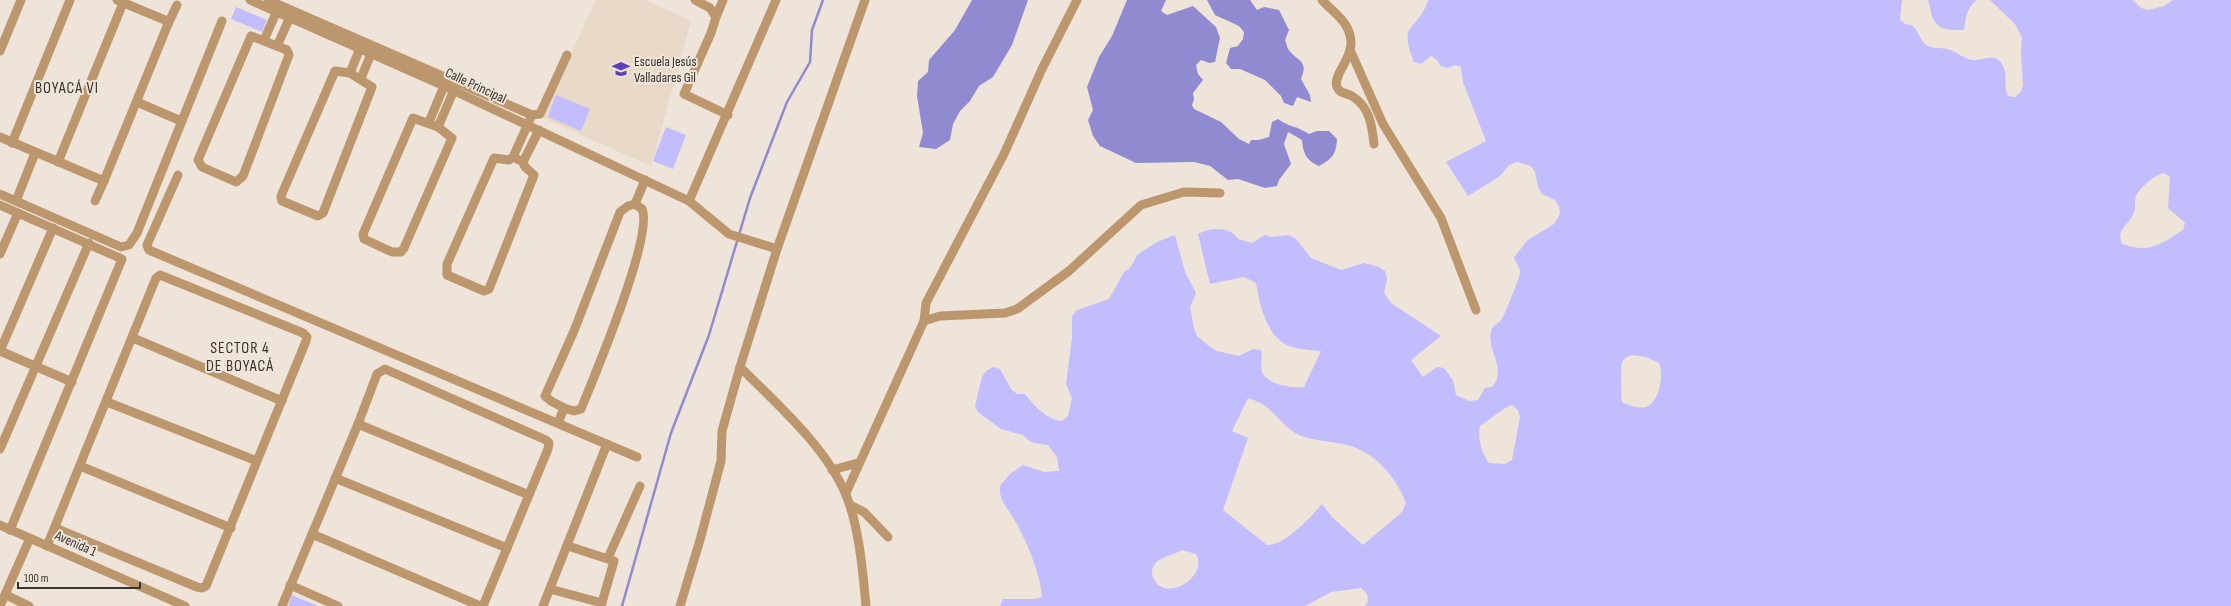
<svg xmlns="http://www.w3.org/2000/svg" width="2231" height="606" viewBox="0 0 2231 606" font-family="'Sofia Sans Condensed',sans-serif">
	<style>
		.built { fill: #e9d9c8 }
		.green { fill: #c1bdff; fill-rule: evenodd }
		.water { fill: #908ad0 }
		.lines { fill: none; stroke-linecap: round; stroke-linejoin: round }
		.stream { stroke: #908ad0; stroke-width: 2.5 }
		.street { stroke: #bc966c; stroke-width: 9 }
		.labels { text-anchor: middle; stroke-width: 4; stroke-linejoin: round; paint-order: stroke }
		.poi-label { font-size: 14px; fill: #37332f; stroke: #efe4d9; text-anchor: start }
		.street-label { font-size: 14px; fill: #37332f; stroke: #efe4d9 }
		.quarter-label { font-size: 16px; letter-spacing: 1px; fill: #37332f; stroke: #efe4d9 }
	</style>
	<rect width="100%" height="100%" fill="#efe4d9"/>
	<polygon class="built" points="596,0 646,0 691,21 651,166 541,117"/>
	<g class="green">
		<path d="M 1428,0 L 1902,0 L 1900,19 L 1905,24 L 1912,25 C 1918,30 1919,37 1924,43 C 1930,50 1940,47 1947,49 C 1956,51 1963,59 1973,60 C 1982,62 1995,50 2003,66 C 2008,75 2003,86 2008,96 L 2015,97 L 2021,92 L 2023,85 L 2021,54 L 2022,38 L 2015,24 L 1990,0 L 2133,0 L 2141,8 L 2148,10 L 2164,6 L 2173,0 L 2231,0 L 2231,606 L 1365,606 L 1368,601 L 1367,594 L 1361,588 L 1331,592 L 1305,606 L 1000,606 L 1003,599 L 1034,599 L 1042,597 C 1041,575 1026,539 1014,519 C 1007,507 999,501 1000,486 L 1010,474 L 1023,465 L 1044,472 L 1059,471 L 1057,457 L 1048,445 L 1034,443 L 1028,440 L 1023,435 L 1001,429 L 978,412 L 975,406 L 982,377 L 986,371 L 993,367 L 1000,369 L 1011,389 L 1017,394 L 1025,394 C 1034,405 1047,420 1062,421 L 1068,416 L 1072,398 L 1066,384 L 1072,338 L 1072,316 L 1077,310 L 1109,299 L 1124,272 L 1130,268 L 1138,254 L 1157,242 L 1175,235 L 1185,272 L 1196,293 L 1190,307 L 1194,328 L 1197,336 L 1210,347 L 1217,351 L 1239,356 L 1253,349 L 1261,350 C 1263,358 1260,364 1262,372 C 1267,385 1291,388 1304,387 L 1321,351 C 1312,350 1302,350 1293,347 C 1267,341 1260,305 1256,283 L 1244,277 L 1210,284 L 1198,234 C 1211,227 1230,226 1238,239 L 1252,243 L 1265,235 L 1272,237 L 1289,235 L 1296,239 L 1311,258 L 1341,270 L 1364,263 L 1379,267 L 1385,271 L 1387,278 L 1384,293 L 1391,303 L 1441,336 L 1411,360 L 1423,377 L 1437,367 L 1444,368 L 1453,380 L 1456,395 L 1469,401 L 1478,400 L 1485,388 L 1492,387 C 1508,369 1486,350 1491,331 C 1493,325 1498,324 1501,320 C 1504,317 1521,275 1520,271 C 1520,267 1515,262 1514,257 L 1528,240 L 1554,224 L 1560,214 L 1559,206 L 1555,200 L 1542,194 L 1538,187 L 1535,172 L 1531,166 L 1517,162 L 1509,165 L 1500,176 L 1468,196 L 1446,162 L 1486,141 L 1463,82 L 1461,67 L 1455,65 L 1448,68 L 1441,66 L 1437,60 L 1431,56 L 1421,64 L 1414,62 C 1397,19 1418,33 1428,0 ZM 2164,173 L 2170,177 L 2168,208 L 2185,223 L 2183,230 C 2161,244 2150,254 2122,244 C 2115,228 2130,225 2134,212 C 2136,207 2134,201 2136,196 C 2139,188 2156,174 2164,173 ZM 1631,355 L 1646,357 L 1659,363 C 1664,374 1660,402 1646,407 C 1639,409 1628,405 1622,402 C 1621,398 1621,366 1622,363 C 1623,359 1627,357 1631,355 ZM 1248,398 C 1253,400 1260,402 1264,405 C 1276,414 1286,429 1299,435 C 1314,441 1331,441 1347,445 C 1375,452 1396,477 1406,503 L 1402,512 L 1363,545 L 1332,517 L 1322,504 C 1311,517 1284,546 1267,545 L 1223,510 L 1248,438 L 1232,431 ZM 1512,405 L 1518,410 L 1520,417 L 1512,460 L 1505,464 L 1489,463 C 1482,454 1477,438 1480,426 L 1505,408 ZM 1182,550 L 1196,554 C 1209,577 1165,603 1154,579 C 1151,574 1151,569 1155,564 C 1160,557 1174,555 1182,550 Z"/>
		<path d="M 1928,0 L 1977,0 C 1966,8 1966,18 1964,30 C 1951,30 1937,31 1932,16 C 1930,10 1930,5 1928,0 Z"/>
		<polygon points="236,7 267,20 262,32 231,19"/>
		<polygon points="556,95 590,109 581,131 548,117"/>
		<polygon points="666,127 686,135 673,169 653,161"/>
		<polygon points="292,595 318,606 288,606"/>
	</g>
	<g class="water">
		<polygon points="972,0 1028,0 1012,45 993,77 979,86 970,101 960,111 953,124 950,140 936,149 919,147 923,133 917,96 918,81 928,72 929,60 955,30"/>
		<path d="M 1127,0 L 1166,0 L 1161,11 L 1167,15 L 1193,6 L 1216,27 L 1220,38 L 1215,62 L 1209,63 L 1201,60 L 1196,65 L 1198,74 L 1203,80 L 1193,93 L 1194,99 L 1192,105 L 1194,109 L 1221,122 L 1239,139 L 1249,144 L 1251,140 L 1259,140 L 1269,137 L 1272,122 L 1278,119 C 1288,127 1298,126 1309,134 L 1317,131 L 1329,131 L 1337,139 C 1336,155 1332,159 1319,166 C 1307,161 1303,154 1302,140 L 1288,132 L 1284,144 L 1291,164 L 1279,180 L 1277,186 L 1265,188 L 1238,179 L 1228,180 L 1210,166 L 1194,162 L 1136,163 L 1100,146 L 1093,136 L 1088,120 L 1093,110 L 1087,87 L 1099,57 L 1112,36 Z"/>
		<path d="M 1207,0 L 1250,0 L 1257,10 L 1264,7 L 1279,10 L 1289,30 L 1285,40 C 1286,42 1287,47 1288,49 C 1297,62 1309,59 1301,79 L 1310,95 L 1311,102 L 1297,97 L 1293,106 L 1284,103 L 1281,96 L 1265,80 L 1240,69 L 1231,69 L 1226,63 L 1230,48 L 1238,46 L 1243,39 L 1244,32 L 1239,26 L 1215,15 Z"/>
	</g>
	<g class="lines">
		<polyline class="stream" points="622,606 671,433 709,335 750,198 787,102 810,62 812,30 823,0"/>
		<g class="street">
			<polyline points="250,0 444,86 689,201"/>
			<polyline points="268,0 532,115"/>
			<polyline points="695,0 710,8 716,17 711,33 684,94 728,115"/>
			<polyline points="776,0 689,201 729,234 777,249"/>
			<path d="M 1322,0 C 1329,8 1339,15 1345,24 C 1364,53 1331,72 1337,87 C 1340,94 1347,93 1352,96 C 1370,107 1372,126 1374,144"/>
			<polyline points="716,17 723,0"/>
			<polyline points="168,24 177,5"/>
			<polygon points="251,36 287,50 289,55 243,176 236,182 202,167 198,160"/>
			<polyline points="264,40 277,11"/>
			<polyline points="277,46 290,17"/>
			<polyline points="0,51 21,0"/>
			<polyline points="1351,52 1383,124 1441,218 1476,310"/>
			<polygon points="335,71 350,73 372,87 323,213 318,216 282,201 281,196"/>
			<polyline points="350,73 360,48"/>
			<polyline points="361,78 371,54"/>
			<polyline points="137,102 181,121"/>
			<polygon points="413,118 438,127 452,138 404,248 401,252 392,252 364,239 363,234"/>
			<polyline points="429,122 444,86"/>
			<polyline points="438,127 454,90"/>
			<polyline points="0,137 104,181 168,24 165,20 117,0"/>
			<polyline points="12,143 70,0"/>
			<polyline points="513,157 523,162 525,167 534,175 489,289 484,291 447,275 447,264 494,158 509,160 513,157 532,115 540,114 567,55"/>
			<polyline points="58,162 123,3"/>
			<polyline points="523,162 539,130"/>
			<polyline points="178,175 147,245 149,250 637,457"/>
			<polyline points="0,194 121,247 129,245 137,233 222,21"/>
			<polyline points="16,201 35,153"/>
			<polyline points="95,201 104,181"/>
			<polyline points="635,204 645,180"/>
			<polyline points="0,205 122,259 10,530"/>
			<polyline points="0,254 18,213"/>
			<polyline points="924,321 940,316 1005,313 1017,309 1069,271 1141,205 1184,192 1220,193"/>
			<polyline points="133,338 282,401"/>
			<polyline points="0,351 53,228"/>
			<polyline points="0,351 72,382"/>
			<path d="M 740,367 C 776,403 827,448 846,495 C 859,526 863,573 866,606"/>
			<polyline points="107,402 257,461"/>
			<path d="M 558,423 L 564,408 L 574,411 L 581,409 C 594,377 654,235 642,209 L 635,204 L 628,206 L 620,212 L 574,331 L 545,396 L 551,401 L 564,408"/>
			<polyline points="358,424 529,495"/>
			<polyline points="0,449 89,243"/>
			<polyline points="80,466 231,528"/>
			<polyline points="832,470 858,463"/>
			<polyline points="335,478 507,548"/>
			<polyline points="846,493 924,321 926,303 1004,154 1042,69 1077,0"/>
			<polyline points="850,505 864,512 888,537"/>
			<polyline points="0,525 185,606"/>
			<polyline points="312,534 480,606"/>
			<polyline points="47,546 156,278 160,275 303,333 307,337 306,341 206,586 202,588 197,587 55,528"/>
			<polyline points="568,546 614,561 601,606"/>
			<polyline points="608,558 640,486"/>
			<polyline points="290,585 338,606"/>
			<polyline points="550,589 602,603"/>
			<polyline points="6,595 29,606"/>
			<polyline points="0,606 30,538"/>
			<polyline points="282,606 358,424 377,374 385,369 546,440 549,443 548,449 483,606"/>
			<polyline points="543,606 607,444"/>
			<polyline points="680,606 700,540 721,461 722,431 740,367 777,249 865,0"/>
		</g>
	</g>
	<defs>
		<g id="school-bare" transform="scale(1.38)"><path d="M0-5L7-2L0 1L-7-2ZM-4 1L0 2.5L4 1V4Q0 6-4 4Z" fill="#5c42ba" stroke="#efe4d9" stroke-width="2.5" paint-order="stroke"/></g>
	</defs>
	<g fill-rule="evenodd">
		<use href="#school-bare" x="621" y="69"/>
	</g>
	<g class="labels">
		<g class="poi-label">
			<text x="634" y="66">Escuela Jesús<tspan x="634" dy="16">Valladares Gil</tspan></text>
		</g>
		<g class="street-label">
			<text transform="translate(476 85) rotate(25)" y="5">Calle Principal</text>
			<text transform="translate(76 543) rotate(24)" y="5">Avenida 1</text>
		</g>
		<g class="quarter-label">
			<text x="67" y="93">BOYACÁ VI</text>
			<text x="240" y="353">SECTOR 4<tspan x="240" dy="18">DE BOYACÁ</tspan></text>
		</g>
	</g>
	<path d="M18 582v6h122v-6" fill="none" stroke="#37332f" stroke-width="2"/>
	<text x="24" y="582" font-size="12" fill="#37332f" stroke="#efe4d9" stroke-width="3" paint-order="stroke">100 m</text>
</svg>
